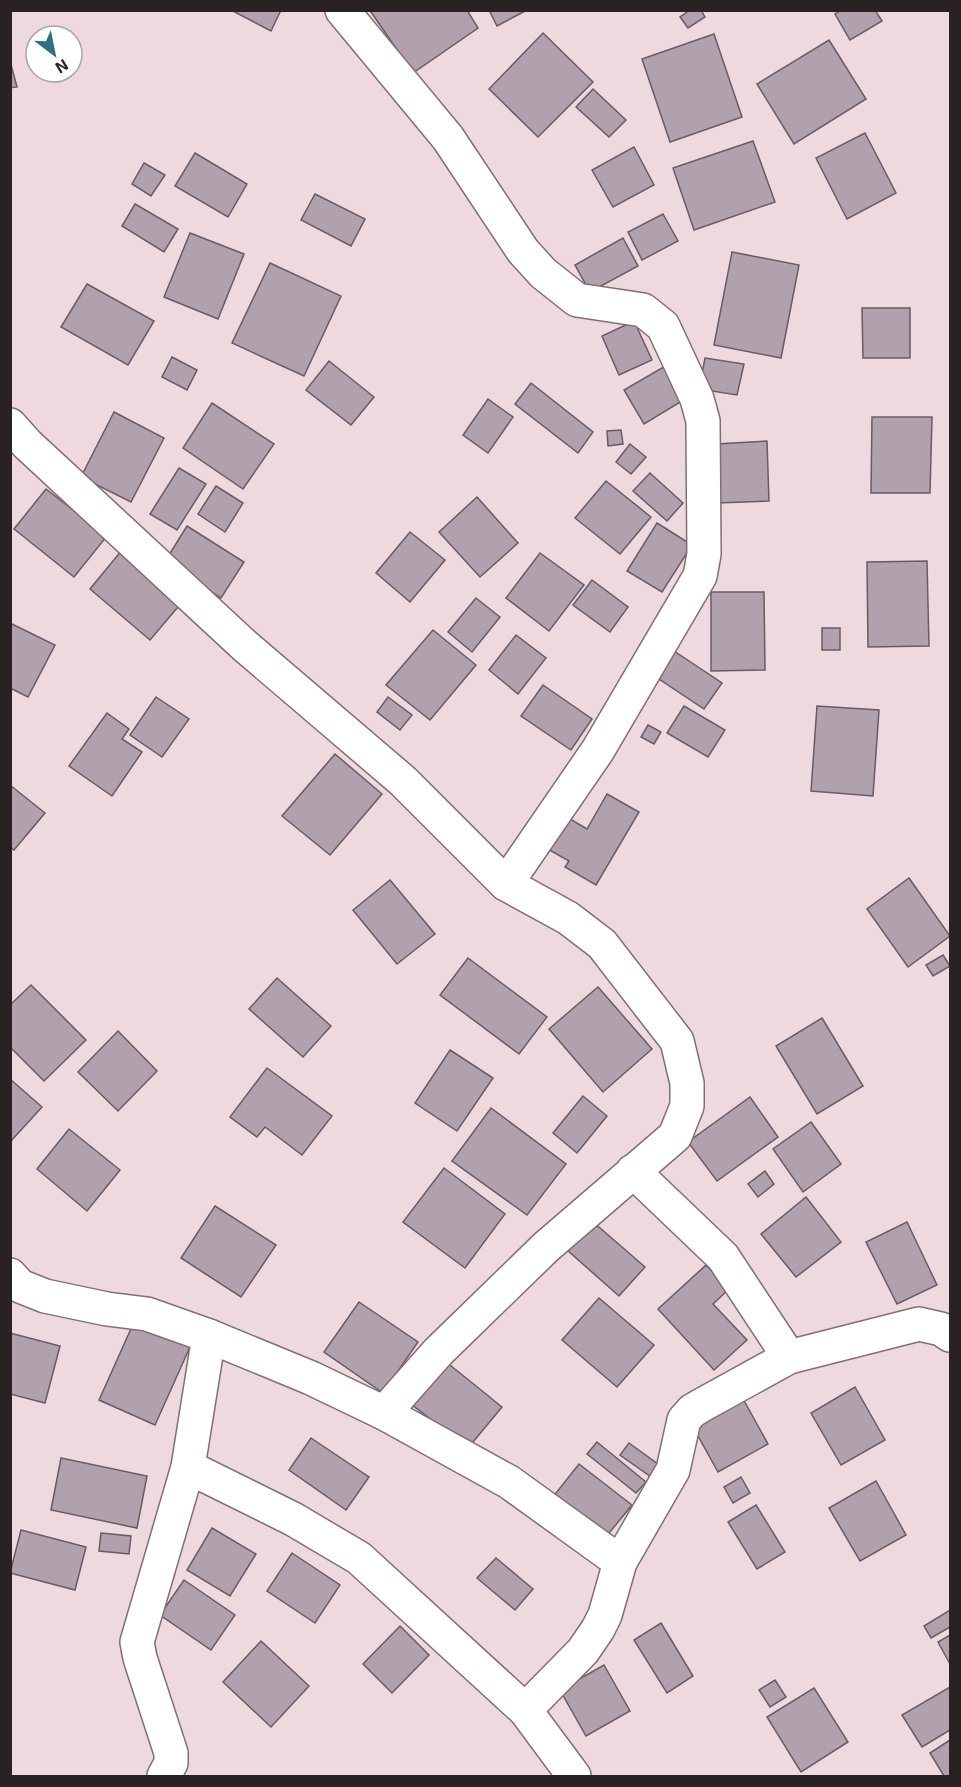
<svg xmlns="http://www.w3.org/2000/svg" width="961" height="1787" viewBox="0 0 961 1787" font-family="'Exo 2',sans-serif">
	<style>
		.building { fill: #b0a1ac; stroke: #695b66; stroke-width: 1.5 }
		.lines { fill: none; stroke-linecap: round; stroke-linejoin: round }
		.minor-casing { stroke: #816f73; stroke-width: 36 }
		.minor { stroke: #fff; stroke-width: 33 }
	</style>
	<rect width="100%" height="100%" fill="#eed9de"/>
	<g class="building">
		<polygon points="231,10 281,10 271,31"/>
		<polygon points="373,10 467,10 478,28 413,73 371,12"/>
		<polygon points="489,10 527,10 497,26"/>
		<polygon points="690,10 701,10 705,17 688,28 680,17"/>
		<polygon points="841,10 875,10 882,21 850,40 835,14"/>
		<polygon points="543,33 593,82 538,137 489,89"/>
		<polygon points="714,34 742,117 670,142 642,59"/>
		<polygon points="829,40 866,99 794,144 757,84"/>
		<polygon points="10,61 17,87 10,88"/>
		<polygon points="593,89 626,120 609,137 576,107"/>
		<polygon points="865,133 896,193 847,219 816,158"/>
		<polygon points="753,141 775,202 694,230 673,168"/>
		<polygon points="634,147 654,185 613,207 592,170"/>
		<polygon points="195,153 247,184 228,217 175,186"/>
		<polygon points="144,163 165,175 151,196 132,184"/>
		<polygon points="315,194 365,219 351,246 301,220"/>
		<polygon points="135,204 178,229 164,252 122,226"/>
		<polygon points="663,214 678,241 642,260 628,232"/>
		<polygon points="190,233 244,254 218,319 164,297"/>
		<polygon points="623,238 638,266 590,292 575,265"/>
		<polygon points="732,252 799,265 781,358 714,345"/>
		<polygon points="270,263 341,296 304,376 232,343"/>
		<polygon points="87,284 154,321 128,365 61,327"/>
		<polygon points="862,308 910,308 910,358 863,358"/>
		<polygon points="634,321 652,360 619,375 602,336"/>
		<polygon points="172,357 197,370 187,390 162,377"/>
		<polygon points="705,358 744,364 737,395 699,389"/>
		<polygon points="329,361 374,397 351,425 306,390"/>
		<polygon points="667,365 687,398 644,424 624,390"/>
		<polygon points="531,383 593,432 578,453 515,404"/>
		<polygon points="488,399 513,417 488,453 463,435"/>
		<polygon points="212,403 274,444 243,489 183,448"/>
		<polygon points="114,412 164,438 131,502 81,477"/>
		<polygon points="872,417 932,417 930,493 871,493"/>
		<polygon points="621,430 623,444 608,446 607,431"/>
		<polygon points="767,441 769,501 718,503 716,444"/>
		<polygon points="630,444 646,457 631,474 616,462"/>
		<polygon points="179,468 206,484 177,530 150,514"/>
		<polygon points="650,473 683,503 667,521 633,491"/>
		<polygon points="606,481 651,517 620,554 575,518"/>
		<polygon points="216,486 243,503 225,532 198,514"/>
		<polygon points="46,489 107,536 74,577 14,529"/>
		<polygon points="477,497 518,543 480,577 439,532"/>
		<polygon points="657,523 692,545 662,592 627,571"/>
		<polygon points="187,526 244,562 221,598 164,563"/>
		<polygon points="410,532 445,560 410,602 376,573"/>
		<polygon points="122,550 183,601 150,640 90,589"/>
		<polygon points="540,553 584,585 549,631 506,598"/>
		<polygon points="927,561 929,646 868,647 867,562"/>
		<polygon points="592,580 628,607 610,632 573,605"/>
		<polygon points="711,592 764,592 765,670 711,671"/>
		<polygon points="476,598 500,617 472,652 448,632"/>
		<polygon points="10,623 55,645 28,697 10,688"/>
		<rect x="822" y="628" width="18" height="22"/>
		<polygon points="433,630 476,665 430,720 386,685"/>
		<polygon points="516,635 546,658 518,694 489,670"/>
		<polygon points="674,651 722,683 704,709 656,677"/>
		<polygon points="543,685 592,719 571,750 521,716"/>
		<polygon points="156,697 189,719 162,757 130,735"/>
		<polygon points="388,697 412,715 400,730 377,712"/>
		<polygon points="684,706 725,730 708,757 667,733"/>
		<polygon points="817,706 879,710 873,796 811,791"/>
		<polygon points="107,713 129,729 122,739 142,752 112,796 69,766"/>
		<polygon points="648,725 661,732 654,744 641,737"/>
		<polygon points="335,754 382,794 330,855 282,816"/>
		<polygon points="10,785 45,813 14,850 10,847"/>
		<polygon points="607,794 639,812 596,885 565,867 569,861 546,848 565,816 587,829"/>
		<polygon points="909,878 950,936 908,967 867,909"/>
		<polygon points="390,880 435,934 397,964 353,910"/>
		<polygon points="943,955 950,966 933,976 926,965"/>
		<polygon points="468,958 547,1017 519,1054 440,995"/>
		<polygon points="277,978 331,1026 303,1057 249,1009"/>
		<polygon points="31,985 86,1040 44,1081 10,1047 10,1005"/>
		<polygon points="598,987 652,1049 603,1092 549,1029"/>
		<polygon points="822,1018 863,1086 817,1114 776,1046"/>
		<polygon points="118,1031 157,1071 118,1111 78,1072"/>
		<polygon points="450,1050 493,1078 457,1131 415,1103"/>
		<polygon points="267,1068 332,1116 302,1155 265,1127 257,1137 230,1117"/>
		<polygon points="10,1079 42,1107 10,1142"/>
		<polygon points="583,1096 607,1116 577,1153 553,1133"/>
		<polygon points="750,1097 778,1137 717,1181 688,1142"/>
		<polygon points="491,1108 566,1164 527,1215 452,1161"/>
		<polygon points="811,1122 841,1164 803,1192 773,1149"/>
		<polygon points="69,1129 120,1170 87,1211 37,1169"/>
		<polygon points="444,1168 505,1214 465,1268 403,1222"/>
		<polygon points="765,1171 774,1184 758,1197 748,1184"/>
		<polygon points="806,1197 841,1242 796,1277 761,1234"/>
		<polygon points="215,1206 276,1245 241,1297 181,1258"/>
		<polygon points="592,1221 645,1267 619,1296 567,1250"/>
		<polygon points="907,1222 937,1285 897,1304 866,1242"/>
		<polygon points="706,1265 729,1289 713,1304 747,1340 714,1370 658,1309"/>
		<polygon points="599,1298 654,1345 617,1387 562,1340"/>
		<polygon points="359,1302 418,1342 383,1393 324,1352"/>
		<polygon points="134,1322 190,1347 155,1425 99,1400"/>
		<polygon points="10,1333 60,1346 45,1403 10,1394"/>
		<polygon points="445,1361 502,1407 468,1448 411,1404"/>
		<polygon points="855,1387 885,1440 841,1465 811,1413"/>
		<polygon points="742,1397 768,1444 718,1472 692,1425"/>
		<polygon points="311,1438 369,1477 346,1510 289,1470"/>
		<polygon points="597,1442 646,1482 636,1493 587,1454"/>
		<polygon points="629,1443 662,1467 654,1479 620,1455"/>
		<polygon points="61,1458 147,1476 137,1528 51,1510"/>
		<polygon points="579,1464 632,1505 605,1538 552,1498"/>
		<polygon points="741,1477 750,1493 733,1503 724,1487"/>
		<polygon points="876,1481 906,1535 860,1561 829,1508"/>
		<polygon points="756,1505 785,1552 757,1569 728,1522"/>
		<polygon points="212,1528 256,1554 230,1596 187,1570"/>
		<polygon points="21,1530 86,1547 75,1590 10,1573"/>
		<polygon points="101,1533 131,1536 129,1554 99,1551"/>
		<polygon points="292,1553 340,1585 315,1623 267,1591"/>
		<polygon points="496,1558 533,1589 515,1610 477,1578"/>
		<polygon points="184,1580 235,1615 211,1650 160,1615"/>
		<polygon points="950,1610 950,1627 931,1638 924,1626"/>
		<polygon points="661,1623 693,1676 667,1693 634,1640"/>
		<polygon points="400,1626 429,1655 392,1693 363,1664"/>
		<polygon points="950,1635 950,1664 938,1642"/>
		<polygon points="261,1641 309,1686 271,1727 223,1682"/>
		<polygon points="604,1665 630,1711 586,1736 560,1690"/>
		<polygon points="775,1680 786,1697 770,1707 759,1690"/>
		<polygon points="950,1687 950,1730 922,1747 902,1715"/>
		<polygon points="814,1688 848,1742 801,1772 767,1717"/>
		<polygon points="950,1740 950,1776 944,1776 930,1753"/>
	</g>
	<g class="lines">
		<g class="minor-casing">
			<g id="minor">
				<polyline points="342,10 448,138 523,251 543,273 577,300 643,310 663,326 697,399 703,421 704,554 700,576 598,750 506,884"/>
				<polyline points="10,425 27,444 245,646 403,781 506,884 568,918 602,944 677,1041 687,1083 687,1106 675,1136 546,1247 438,1352 384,1413"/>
				<polyline points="633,1171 723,1257 789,1357"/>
				<polyline points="10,1275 20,1286 45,1296 107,1309 147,1314 209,1336 311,1378 384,1413 509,1482 620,1562"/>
				<polyline points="188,1467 209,1336"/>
				<polyline points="164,1776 171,1763 171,1753 140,1658 137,1642 188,1467 293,1519 359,1558 525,1710"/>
				<polyline points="574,1776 525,1710 583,1651 598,1629 605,1615 620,1562 673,1470 684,1420 692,1411 702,1405 789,1357 919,1324 941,1329 950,1335"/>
			</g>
		</g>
		<use href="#minor" class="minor"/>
	</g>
	<rect width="961" height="1787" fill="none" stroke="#292123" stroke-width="24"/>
	<g transform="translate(54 54) rotate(148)"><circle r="28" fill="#ffffff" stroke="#a9a6a7" stroke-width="1.5"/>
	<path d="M0-4.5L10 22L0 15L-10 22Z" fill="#2f7184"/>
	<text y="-9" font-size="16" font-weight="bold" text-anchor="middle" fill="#292123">N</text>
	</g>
</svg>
